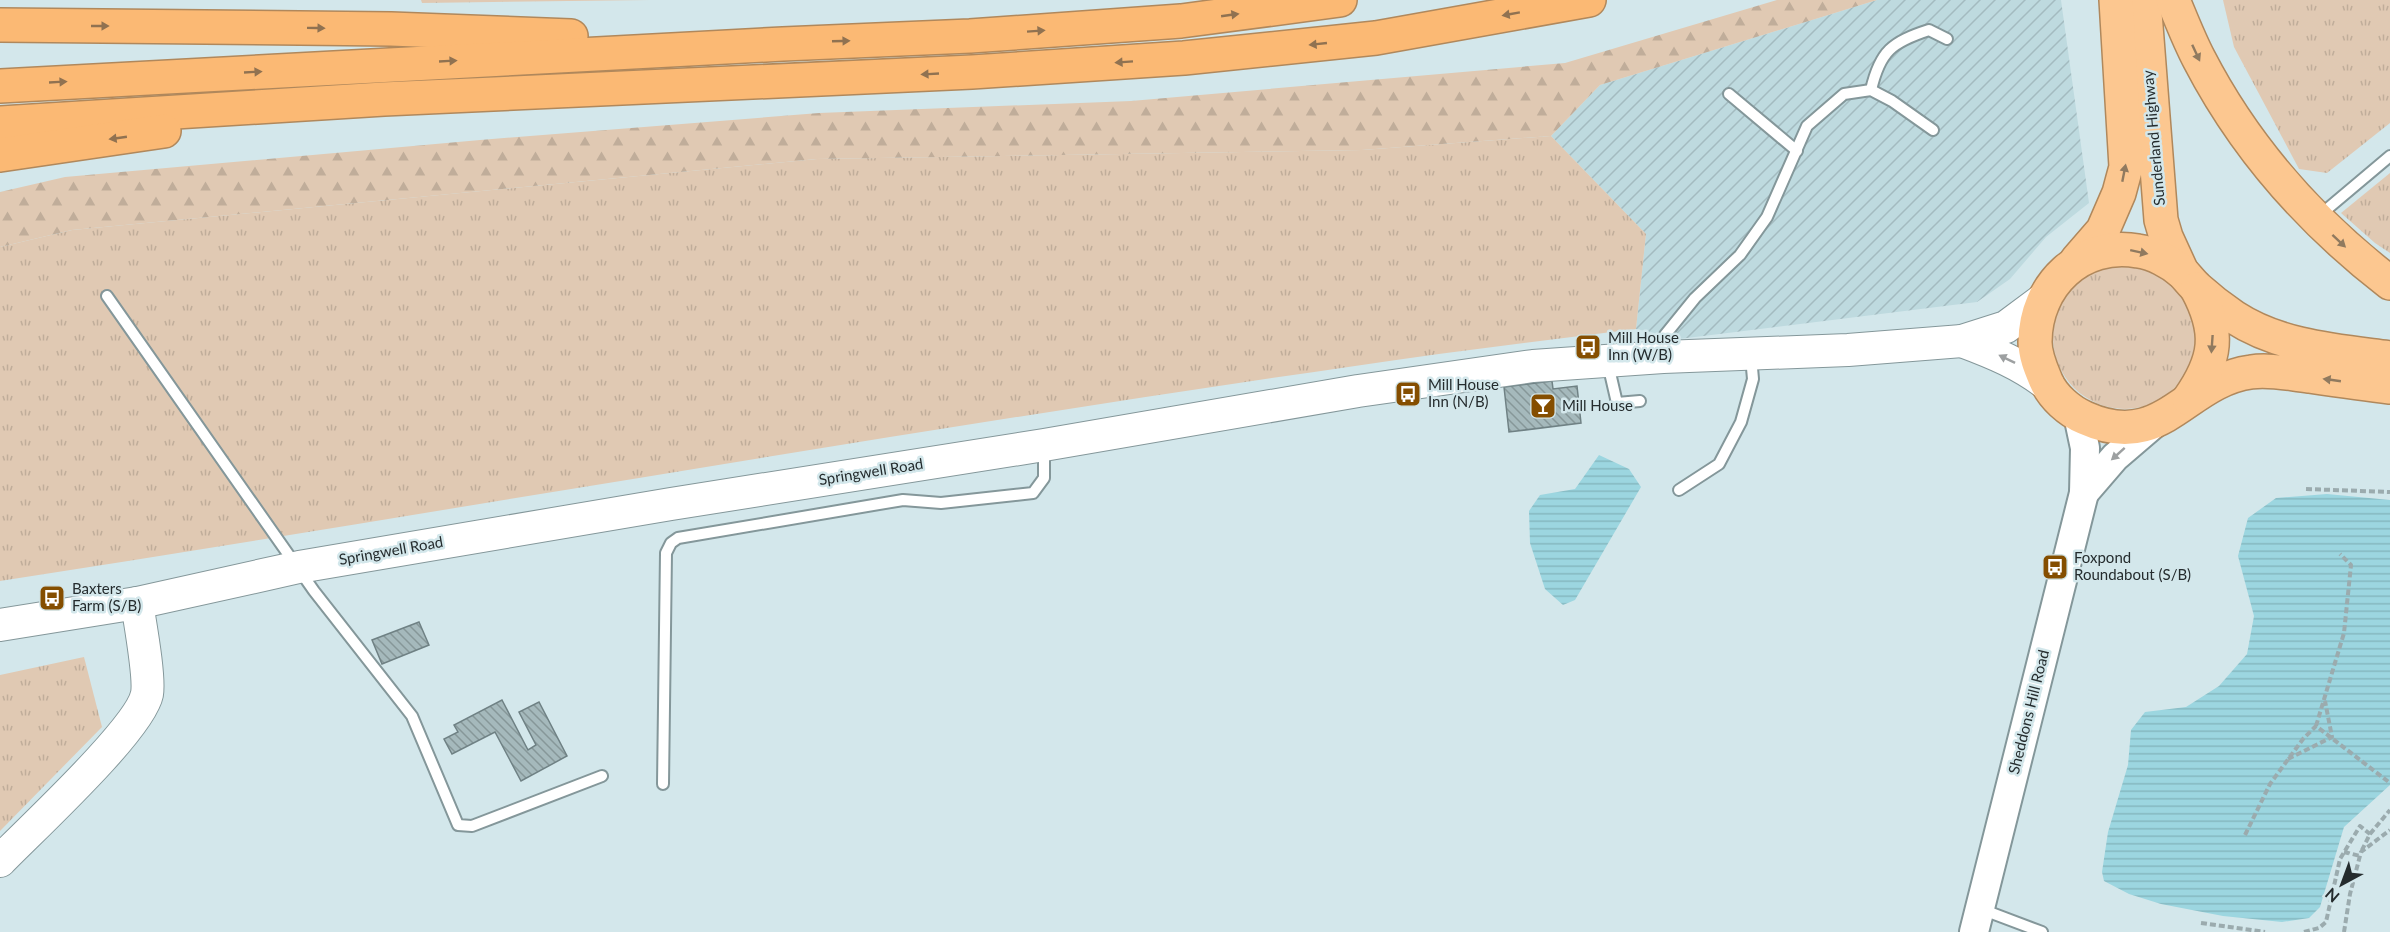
<svg xmlns="http://www.w3.org/2000/svg" width="2390" height="932" viewBox="0 0 2390 932" font-family="Lato,sans-serif">
	<style>
		.industrial { fill: url(#industrial-furrows) }
		.grass { fill: url(#grass-tufts) }
		.forest { fill: url(#forest-firs) }
		.water { fill: url(#water-rules) }
		.building { fill: url(#building-back-hatch); stroke: #6f8184; stroke-width: 1.5 }
		.lines { fill: none; stroke-linecap: round; stroke-linejoin: round }
		.service-casing { stroke: #84979a; stroke-width: 14 }
		.tertiary-casing { stroke: #84979a; stroke-width: 32 }
		.secondary-casing { stroke: #84979a; stroke-width: 34 }
		.trunk-casing { stroke: #b0885c; stroke-width: 36 }
		.motorway-casing { stroke: #b0885c; stroke-width: 36 }
		.path { stroke: #9babae; stroke-width: 4; stroke-dasharray: 6 3; stroke-linecap: butt }
		.service { stroke: #fff; stroke-width: 10 }
		.tertiary { stroke: #fff; stroke-width: 28 }
		.secondary { stroke: #fff; stroke-width: 32 }
		.trunk { stroke: #fcc790; stroke-width: 33 }
		.motorway { stroke: #fbb974; stroke-width: 33 }
		.oneway { fill: #907251 }
		.oneway2 { fill: #907a5f }
		.oneway3 { fill: #9da0a1 }
		.labels { text-anchor: middle; stroke-width: 5; stroke-linejoin: round; paint-order: stroke }
		.street-label { font-size: 15px; fill: #252c2e; stroke: #d3e7eb }
		.poi-label { font-size: 15px; fill: #252c2e; stroke: #d3e7eb; text-anchor: start }
	</style>
	<defs>
		<pattern id="industrial-furrows" width="10" height="10" patternUnits="userSpaceOnUse" patternTransform="scale(1.5)"><rect width="10" height="10" fill="#bedadf"/><path d="M-1 1l2-2M0 10L10 0M9 11l2-2" fill="none" stroke="#a3bbc0"/></pattern>
		<pattern id="grass-tufts" width="24" height="20" patternUnits="userSpaceOnUse" patternTransform="scale(1.5)"><rect width="24" height="20" fill="#e0c9b3"/><path d="M3 7l-1-3M5 7V3M7 7l1-3M15 17l-1-3M17 17v-4M19 17l1-3" fill="none" stroke="#c0ad9a"/></pattern>
		<pattern id="forest-firs" width="22" height="20" patternUnits="userSpaceOnUse" patternTransform="scale(1.5)"><rect width="22" height="20" fill="#e0c9b3"/><path d="M5 1l3.5 6h-7zM16 11l3.5 6h-7z" fill="#c0ad9a"/></pattern>
		<pattern id="water-rules" width="6" height="5" patternUnits="userSpaceOnUse" patternTransform="scale(1.5)"><rect width="6" height="5" fill="#9cd6e0"/><path d="M0 2.5h6" fill="none" stroke="#86b8c0"/></pattern>
		<pattern id="building-back-hatch" width="6" height="6" patternUnits="userSpaceOnUse" patternTransform="scale(1.5)"><rect width="6" height="6" fill="#a5b9bc"/><path d="M-1 5l2 2M0 0l6 6M5-1l2 2" fill="none" stroke="#869799"/></pattern>
	</defs>
	<rect width="100%" height="100%" fill="#d3e7eb"/>
	<polygon class="industrial" points="1877,0 2061,0 2089,203 2046,237 2010,279 1977,302 1679,339 1636,329 1646,234 1551,136 1600,85"/>
	<g class="grass">
		<polygon points="2223,0 2390,0 2390,123 2327,173 2299,169 2234,47"/>
		<path d="M 1551,136 L 1646,234 L 1636,329 C 1542,341 1449,352 1355,366 C 902,431 452,511 0,581 L 0,247 L 72,230 L 817,159 L 1362,150 Z"/>
		<polygon points="2390,173 2390,253 2375,243 2341,213"/>
		<circle cx="2125" cy="337" r="72"/>
		<polygon points="84,657 102,727 0,831 0,675"/>
	</g>
	<g class="forest">
		<polygon points="421,0 650,0 422,3"/>
		<polygon points="1777,0 1877,0 1600,85 1551,136 1362,150 817,159 72,230 0,247 0,192 65,177 480,140 819,113 1131,101 1565,63"/>
	</g>
	<g class="water">
		<polygon points="1599,455 1629,469 1641,487 1575,600 1563,605 1545,589 1530,543 1529,511 1540,495 1575,489"/>
		<polygon points="2327,494 2390,500 2390,785 2344,827 2320,907 2309,918 2282,922 2223,916 2161,904 2129,894 2104,881 2102,872 2108,832 2128,765 2131,730 2145,712 2186,707 2219,686 2247,654 2254,616 2238,556 2248,518 2276,498"/>
	</g>
	<g class="building">
		<polygon points="1552,381 1553,389 1577,386 1581,423 1509,432 1504,387"/>
		<polygon points="419,622 429,645 382,664 372,640"/>
		<polygon points="502,700 528,750 536,745 519,712 539,702 567,756 521,781 495,732 452,754 444,739 458,732 454,725"/>
	</g>
	<g class="lines">
		<g class="service-casing">
			<g id="service">
				<path d="M 1871,90 C 1880,51 1892,42 1929,30 L 1947,39"/>
				<polyline points="1729,94 1797,151"/>
				<polyline points="2320,215 2390,156"/>
				<polyline points="107,296 314,591 412,716 458,825 472,826 602,776"/>
				<polyline points="1663,354 1665,335 1695,298 1740,255 1767,217 1807,126 1844,94 1871,90 1892,101 1933,130"/>
				<polyline points="1608,364 1617,403 1640,401"/>
				<polyline points="1679,490 1719,464 1741,422 1753,379 1751,357"/>
				<polyline points="663,784 666,553 671,543 678,538 903,500 941,503 1033,493 1044,478 1044,448"/>
				<polyline points="1981,909 2042,932"/>
			</g>
		</g>
		<g class="tertiary-casing">
			<g id="tertiary">
				<polyline points="2084,493 2115,457 2157,421"/>
				<polyline points="1974,932 2084,493 2085,448 2078,415"/>
			</g>
		</g>
		<g class="secondary-casing">
			<g id="secondary">
				<path d="M 1962,341 C 1994,353 2021,364 2048,385"/>
				<polyline points="0,625 137,603 299,567 671,504 1044,445 1358,391 1533,366 1663,357 1848,350 1962,341 2006,327 2045,298"/>
				<path d="M 0,861 C 30,830 140,729 147,694 C 150,677 140,623 137,603"/>
			</g>
		</g>
		<g class="trunk-casing">
			<g id="trunk">
				<polyline points="2144,0 2161,220 2166,237 2182,272"/>
				<path d="M 2173,0 C 2181,19 2189,40 2199,59 C 2245,148 2311,222 2390,283"/>
				<polyline points="2077,260 2103,230 2119,193 2126,167 2116,0"/>
				<path d="M 2390,358 C 2337,351 2280,347 2234,317 C 2222,309 2209,299 2198,289 C 2192,284 2188,278 2183,273 C 2171,262 2153,253 2138,251 C 2081,241 2035,285 2035,342 C 2035,356 2041,369 2046,381 C 2053,397 2069,411 2085,418 C 2163,453 2184,381 2251,372 C 2270,369 2290,374 2309,376 C 2336,380 2363,384 2390,387"/>
				<path d="M 2189,399 C 2217,359 2220,332 2197,289"/>
			</g>
		</g>
		<g class="motorway-casing">
			<g id="motorway">
				<polyline points="0,25 391,29 571,36"/>
				<polyline points="0,86 783,44 970,36 1181,21 1340,0"/>
				<polyline points="0,123 384,99 972,72 1184,58 1376,38 1589,0"/>
				<polyline points="0,155 164,131"/>
			</g>
		</g>
		<g class="path">
			<polyline points="2306,489 2390,492"/>
			<polyline points="2316,726 2344,633 2351,565 2340,554"/>
			<polyline points="2288,759 2332,737 2325,701"/>
			<polyline points="2370,834 2390,810"/>
			<polyline points="2245,835 2270,784 2303,739 2316,726 2390,783"/>
			<polyline points="2344,852 2360,856"/>
			<polyline points="2201,923 2265,932"/>
			<polyline points="2304,932 2319,928 2326,922 2340,859 2360,826 2370,834 2361,852"/>
			<polyline points="2344,932 2350,894 2361,852 2390,830"/>
		</g>
		<use href="#service" class="service"/>
		<use href="#tertiary" class="tertiary"/>
		<use href="#secondary" class="secondary"/>
		<use href="#trunk" class="trunk"/>
		<use href="#motorway" class="motorway"/>
	</g>
	<defs><path id="oneway-solid" d="M-6-.8H1V-3.2L6.5 0L1 3.2V.8H-6Z" transform="scale(1.5)"/></defs>
	<g class="oneway">
		<use href="#oneway-solid" transform="translate(1511 14) rotate(170)"/>
		<use href="#oneway-solid" transform="translate(1230 15) rotate(-8)"/>
		<use href="#oneway-solid" transform="translate(100 26)"/>
		<use href="#oneway-solid" transform="translate(316 28) rotate(1)"/>
		<use href="#oneway-solid" transform="translate(1036 31) rotate(-4)"/>
		<use href="#oneway-solid" transform="translate(841 41) rotate(-2)"/>
		<use href="#oneway-solid" transform="translate(1318 44) rotate(174)"/>
		<use href="#oneway-solid" transform="translate(448 61) rotate(-3)"/>
		<use href="#oneway-solid" transform="translate(1124 62) rotate(176)"/>
		<use href="#oneway-solid" transform="translate(253 72) rotate(-3)"/>
		<use href="#oneway-solid" transform="translate(930 74) rotate(177)"/>
		<use href="#oneway-solid" transform="translate(58 82) rotate(-3)"/>
		<use href="#oneway-solid" transform="translate(118 138) rotate(172)"/>
	</g>
	<g class="oneway2">
		<use href="#oneway-solid" transform="translate(2196 53) rotate(65)"/>
		<use href="#oneway-solid" transform="translate(2124 173) rotate(-79)"/>
		<use href="#oneway-solid" transform="translate(2339 241) rotate(43)"/>
		<use href="#oneway-solid" transform="translate(2139 252) rotate(12)"/>
		<use href="#oneway-solid" transform="translate(2212 344) rotate(94)"/>
		<use href="#oneway-solid" transform="translate(2332 380) rotate(-172)"/>
	</g>
	<g class="oneway3">
		<use href="#oneway-solid" transform="translate(2007 359) rotate(-154)"/>
		<use href="#oneway-solid" transform="translate(2118 454) rotate(138)"/>
	</g>
	<defs>
		<g id="bus-square" transform="scale(1.35)"><rect x="-9" y="-9" width="18" height="18" rx="4" fill="#854e00" stroke="#d3e7eb"/><path d="M-5-6H5V4H4V6H2V4H-2V6H-4V4H-5ZM-3.5-4V0h7V-4ZM-3.5 1.2v1.5H-2V1.2ZM2 1.2v1.5H3.5V1.2Z" fill="#fff"/></g>
		<g id="bar-square" transform="scale(1.35)"><rect x="-9" y="-9" width="18" height="18" rx="4" fill="#854e00" stroke="#d3e7eb"/><path d="M-6-5H6L.8 .8V4.5H3.5V6h-7V4.5H-.8V.8Z" fill="#fff"/></g>
	</defs>
	<g fill-rule="evenodd">
		<use href="#bus-square" x="1588" y="347"/>
		<use href="#bus-square" x="1408" y="394"/>
		<use href="#bar-square" x="1543" y="406"/>
		<use href="#bus-square" x="2055" y="567"/>
		<use href="#bus-square" x="52" y="598"/>
	</g>
	<g class="labels">
		<g class="street-label">
			<text transform="translate(2154 138) rotate(-95)" y="5">Sunderland Highway</text>
			<text transform="translate(871 472) rotate(-9)" y="5">Springwell Road</text>
			<text transform="translate(391 551) rotate(-10)" y="5">Springwell Road</text>
			<text transform="translate(2029 712) rotate(-76)" y="5">Sheddons Hill Road</text>
		</g>
		<g class="poi-label">
			<text x="1608" y="343">Mill House<tspan x="1608" dy="17">Inn (W/B)</tspan></text>
			<text x="1428" y="390">Mill House<tspan x="1428" dy="17">Inn (N/B)</tspan></text>
			<text x="1562" y="411">Mill House</text>
			<text x="2074" y="563">Foxpond<tspan x="2074" dy="17">Roundabout (S/B)</tspan></text>
			<text x="72" y="594">Baxters<tspan x="72" dy="17">Farm (S/B)</tspan></text>
		</g>
	</g>
	<g transform="translate(2342 884) rotate(221)" stroke="#d3e7eb" stroke-width="4.5" paint-order="stroke">
	<path d="M0-4.5L10 22L0 15L-10 22Z" fill="#252c2e"/>
	<text y="-9" font-size="16" font-weight="bold" text-anchor="middle" fill="#252c2e">N</text>
	</g>
</svg>
